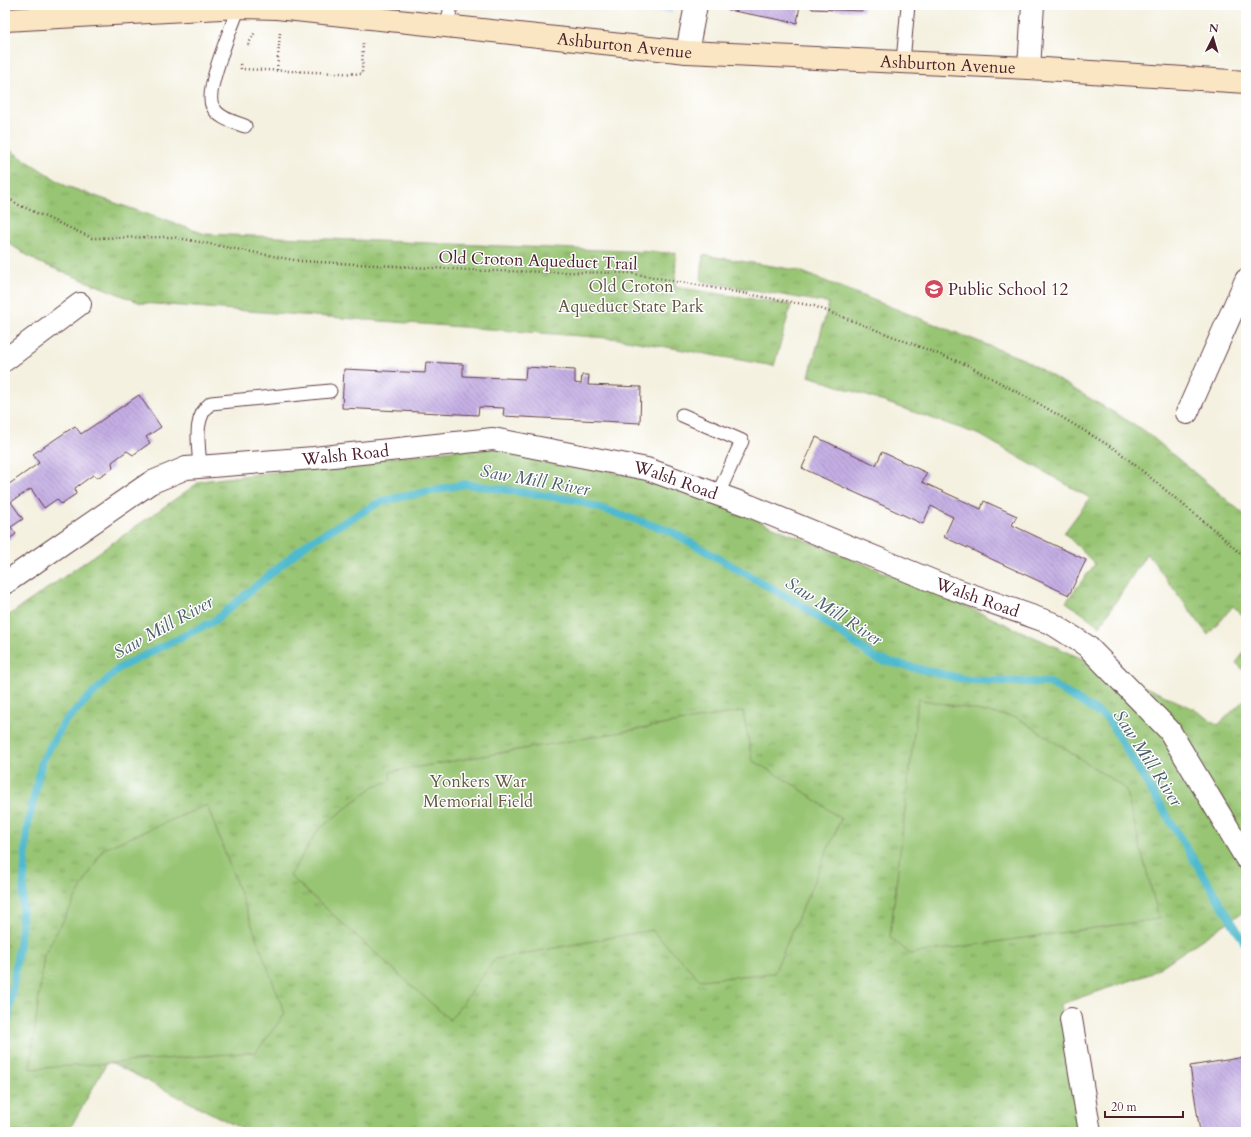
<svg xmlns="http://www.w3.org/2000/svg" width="1251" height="1137" viewBox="0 0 1251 1137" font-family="Cardo,serif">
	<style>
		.built { fill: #d0daf9 }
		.park { fill: url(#park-tufts); stroke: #71724f }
		.garden { fill: #98c573; stroke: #71724f }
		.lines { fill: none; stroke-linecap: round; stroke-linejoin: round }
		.stream { stroke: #50bacd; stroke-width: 8 }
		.building { fill: url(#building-back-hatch) }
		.service-casing { stroke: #643e46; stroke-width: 15 }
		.minor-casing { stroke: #643e46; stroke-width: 24 }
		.tertiary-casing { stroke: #643e46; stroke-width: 24 }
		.secondary-casing { stroke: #643e46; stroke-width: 24 }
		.path { stroke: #643e46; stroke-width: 2.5; stroke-dasharray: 1 3; stroke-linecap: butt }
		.service { stroke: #fff; stroke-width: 13 }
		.minor { stroke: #fff; stroke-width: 22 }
		.tertiary { stroke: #fff; stroke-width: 22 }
		.secondary { stroke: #fbe6c4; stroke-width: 22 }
		.labels { text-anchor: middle; stroke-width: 3; stroke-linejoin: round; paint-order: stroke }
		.street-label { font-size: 17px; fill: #4a1f2b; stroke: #fff }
		.park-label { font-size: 17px; fill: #655944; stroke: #fff }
		.poi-label { font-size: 17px; fill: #4a1f2b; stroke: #fff; text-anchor: start }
		.water-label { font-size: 18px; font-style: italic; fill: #4c5d6c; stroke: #fff }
	</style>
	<defs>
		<pattern id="park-tufts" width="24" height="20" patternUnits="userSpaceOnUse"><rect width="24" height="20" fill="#98c573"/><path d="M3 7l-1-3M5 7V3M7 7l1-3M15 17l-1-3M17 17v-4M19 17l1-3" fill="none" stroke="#7e9f5f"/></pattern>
		<pattern id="building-back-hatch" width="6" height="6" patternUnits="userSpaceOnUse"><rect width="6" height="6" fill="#c4aee4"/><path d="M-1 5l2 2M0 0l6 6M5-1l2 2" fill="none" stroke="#a18db9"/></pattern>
	</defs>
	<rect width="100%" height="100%" fill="#fff"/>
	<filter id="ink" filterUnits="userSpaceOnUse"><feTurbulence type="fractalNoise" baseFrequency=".025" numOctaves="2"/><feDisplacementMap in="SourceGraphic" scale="8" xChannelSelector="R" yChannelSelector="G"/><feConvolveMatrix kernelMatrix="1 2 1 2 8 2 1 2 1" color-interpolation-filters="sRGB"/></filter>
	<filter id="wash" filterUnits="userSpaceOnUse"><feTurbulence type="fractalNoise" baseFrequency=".012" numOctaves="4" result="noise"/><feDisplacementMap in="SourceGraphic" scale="16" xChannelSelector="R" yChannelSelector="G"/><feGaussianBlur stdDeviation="0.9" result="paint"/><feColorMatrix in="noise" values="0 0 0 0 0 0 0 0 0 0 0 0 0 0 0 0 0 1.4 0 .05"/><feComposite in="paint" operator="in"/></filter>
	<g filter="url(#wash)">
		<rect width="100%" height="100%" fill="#f4f1e0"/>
		<polygon class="built" points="578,5 673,5 672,13"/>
		<g class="park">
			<polygon points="5,147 66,186 205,234 676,253 675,287 791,305 774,366 621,339 141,303 38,262 5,241"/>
			<polygon points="703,255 797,270 1023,359 1145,431 1246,516 1246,619 1233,606 1208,635 1147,553 1100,626 1066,602 1095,564 1064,533 1090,498 980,435 809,376 829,303 701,281"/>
			<polygon points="494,445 670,485 945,597 1192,708 1218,725 1246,698 1246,910 1150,974 1061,1004 1078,1132 248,1132 108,1061 68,1132 5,1132 5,618 201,481"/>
			<polygon points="1246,650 1246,672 1236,663"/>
		</g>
		<g class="garden">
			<polygon points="918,699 1018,718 1125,788 1159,919 910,954 890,937"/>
			<polygon points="743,711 752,760 799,788 841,819 774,973 700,980 652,930 495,959 450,1020 290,876 318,830 374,786 391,781 390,772"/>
			<polygon points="207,805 285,1014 256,1052 30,1069 44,955 103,849"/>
		</g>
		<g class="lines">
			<polyline class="stream" points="5,1041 21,930 27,828 42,761 65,721 119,668 214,621 309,542 382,501 465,484 575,500 670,531 803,606 876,659 968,680 1050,683 1107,718 1246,945"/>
		</g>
		<g id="blocks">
			<g class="building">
				<polygon points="729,5 800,5 797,23 728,10"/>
				<polygon points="812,5 864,5 863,11 812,9"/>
				<polygon points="426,362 463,364 463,376 525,379 526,367 575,370 575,383 581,384 582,375 589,375 588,385 641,387 640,423 503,416 504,408 479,407 478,415 342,408 344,369 425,373"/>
				<polygon points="139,395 161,427 146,437 150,443 133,455 127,451 112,462 113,468 97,478 93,475 75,488 76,494 61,504 57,499 44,508 31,489 11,502 23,519 11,527 16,534 5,542 5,487 39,463 33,454 75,426 81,434"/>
				<polygon points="816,437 876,465 882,452 927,473 922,482 981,509 984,501 1017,516 1012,525 1086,560 1069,595 944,537 953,517 931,506 923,524 802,468"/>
				<polygon points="1245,1057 1246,1132 1200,1132 1190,1066"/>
			</g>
		</g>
	</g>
	<g filter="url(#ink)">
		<use href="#blocks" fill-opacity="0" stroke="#643e46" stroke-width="1"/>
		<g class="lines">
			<g class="service-casing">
				<g id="service">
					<path d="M 239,7 C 232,26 205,89 212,105 C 217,118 234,122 245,126"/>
					<polyline points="447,27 451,5"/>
					<polyline points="903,62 908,5"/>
					<polyline points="682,415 742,441 718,494"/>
					<path d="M 200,467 C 199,446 192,417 211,403 L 330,391"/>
				</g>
			</g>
			<g class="minor-casing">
				<g id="minor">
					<polyline points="687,52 696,5"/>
					<polyline points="1029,68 1033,5"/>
					<polyline points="5,360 80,304"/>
					<polyline points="1187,413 1246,280"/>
					<polyline points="1071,1019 1090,1132"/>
				</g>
			</g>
			<g class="tertiary-casing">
				<g id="tertiary">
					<path id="s1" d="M 5,583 L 150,483 L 186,468 L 314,458 L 493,439 L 647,469 L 750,506 L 940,584 L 1051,623 L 1087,646 L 1169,730 L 1246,858"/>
				</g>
			</g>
			<g class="secondary-casing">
				<g id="secondary">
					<path id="s2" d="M 5,20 L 239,7 L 277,8 L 687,52 L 1029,68 L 1246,82"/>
				</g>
			</g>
			<g class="path">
				<polyline points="248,45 255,32"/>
				<polyline points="240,64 241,69 362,74 363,42"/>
				<polyline points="277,70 280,33"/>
				<polyline points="5,196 19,205 92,238 173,237 299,261 490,271 630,273 814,306 967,365 1043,406 1118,451 1219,534 1246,559"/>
			</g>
			<use href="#service" class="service"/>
			<use href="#minor" class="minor"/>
			<use href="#tertiary" class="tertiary"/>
			<use href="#secondary" class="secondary"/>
		</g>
	</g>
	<defs>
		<g id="school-disc" transform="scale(1)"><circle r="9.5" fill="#d1495b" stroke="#fff"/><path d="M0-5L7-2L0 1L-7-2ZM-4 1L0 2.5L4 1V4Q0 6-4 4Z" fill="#fff"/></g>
	</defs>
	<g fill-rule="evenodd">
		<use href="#school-disc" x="934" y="289"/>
	</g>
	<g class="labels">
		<g class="street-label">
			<text dy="6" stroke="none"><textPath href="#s2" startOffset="622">Ashburton Avenue</textPath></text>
			<text dy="6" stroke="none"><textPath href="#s2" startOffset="946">Ashburton Avenue</textPath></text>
			<text transform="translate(538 260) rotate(2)" y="6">Old Croton Aqueduct Trail</text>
			<text dy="6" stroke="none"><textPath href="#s1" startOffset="375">Walsh Road</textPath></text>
			<text dy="6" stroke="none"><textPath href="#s1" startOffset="711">Walsh Road</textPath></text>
			<text dy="6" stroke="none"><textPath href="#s1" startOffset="1035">Walsh Road</textPath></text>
		</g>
		<g class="park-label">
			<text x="631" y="292">Old Croton<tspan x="631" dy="20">Aqueduct State Park</tspan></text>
			<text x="478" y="787">Yonkers War<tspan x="478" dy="20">Memorial Field</tspan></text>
		</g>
		<g class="poi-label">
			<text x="948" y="295">Public School 12</text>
		</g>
		<g class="water-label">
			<text transform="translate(535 480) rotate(10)" y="6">Saw Mill River</text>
			<text transform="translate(834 611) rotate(33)" y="6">Saw Mill River</text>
			<text transform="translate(163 627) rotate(-29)" y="6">Saw Mill River</text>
			<text transform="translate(1148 758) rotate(57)" y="6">Saw Mill River</text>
		</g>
	</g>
	<rect width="1251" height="1137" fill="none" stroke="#fff" stroke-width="20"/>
	<g transform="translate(1213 38) rotate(5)" stroke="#ffffff" stroke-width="3" paint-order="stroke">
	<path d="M0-3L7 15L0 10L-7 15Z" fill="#4a1f2b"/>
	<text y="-6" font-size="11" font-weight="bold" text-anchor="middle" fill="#4a1f2b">N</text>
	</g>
	<path d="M1105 1111v6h78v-6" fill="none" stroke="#4a1f2b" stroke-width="2"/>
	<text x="1111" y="1111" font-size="12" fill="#4a1f2b" stroke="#ffffff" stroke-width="3" paint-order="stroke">20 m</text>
</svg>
